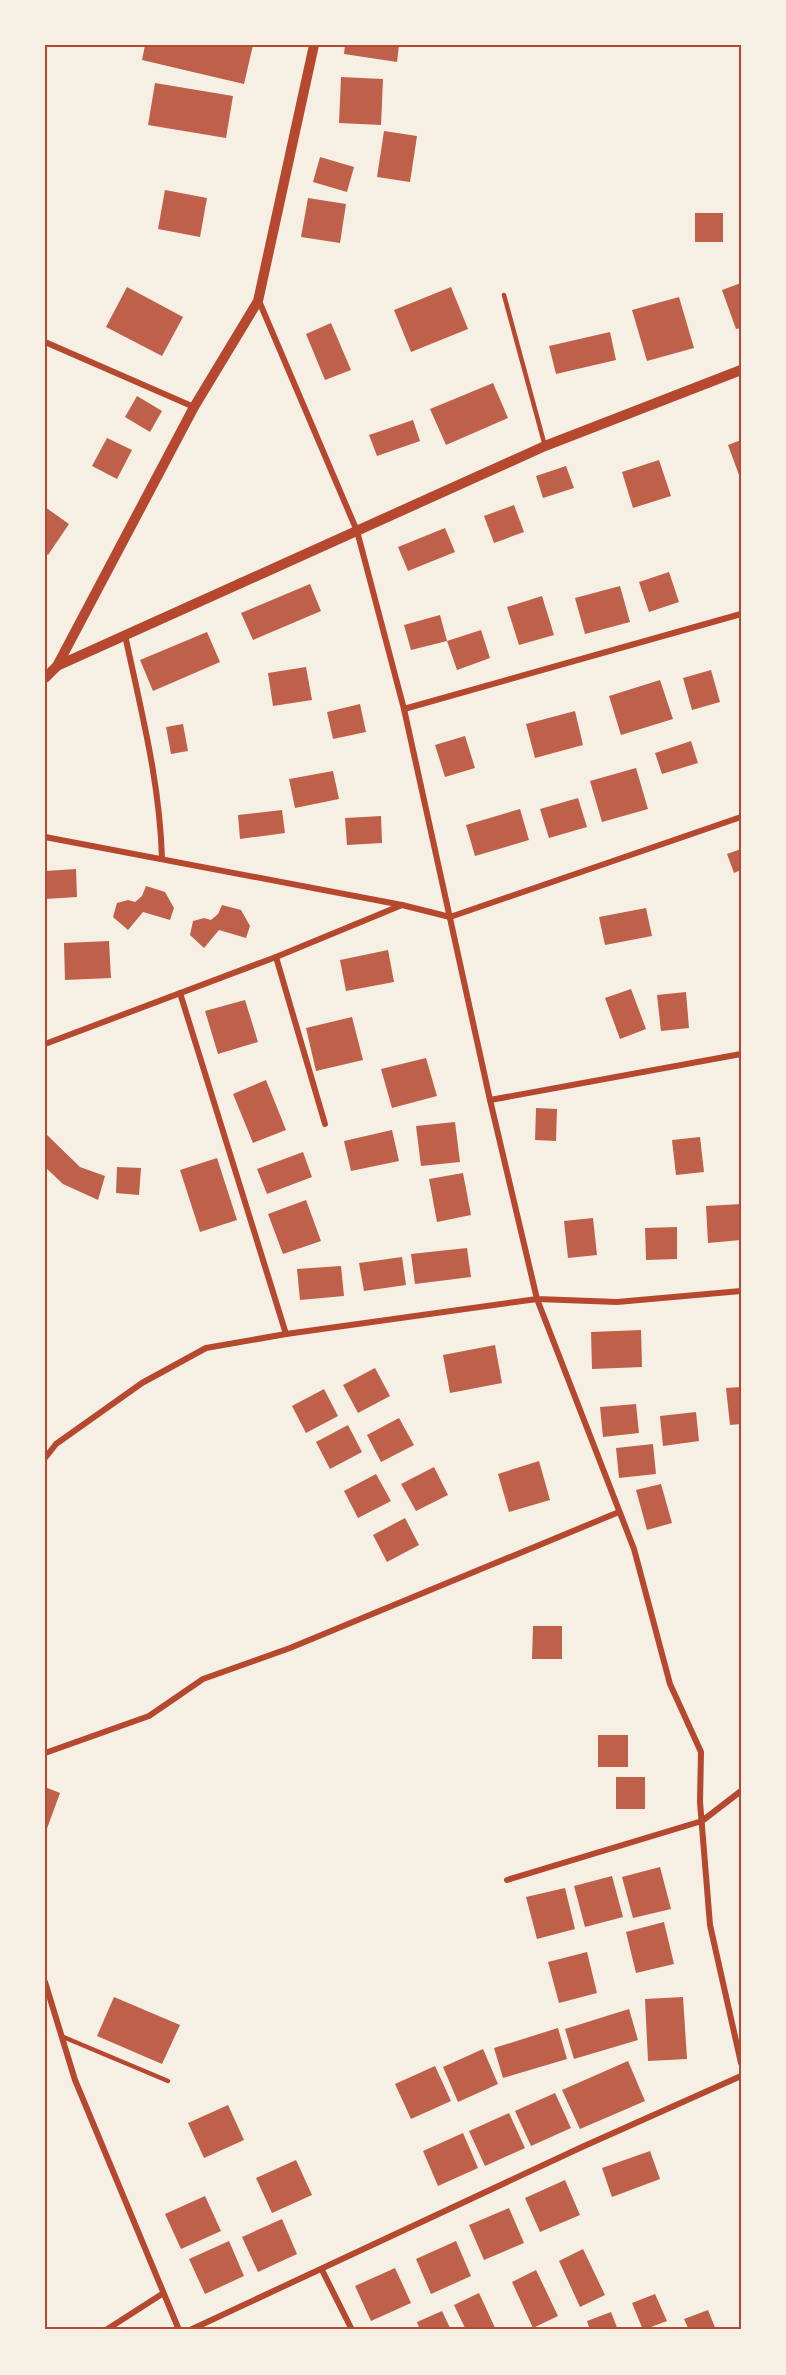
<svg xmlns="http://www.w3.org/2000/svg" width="786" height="2375" viewBox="0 0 786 2375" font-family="'Crimson Pro',serif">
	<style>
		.building { fill: #bf614a }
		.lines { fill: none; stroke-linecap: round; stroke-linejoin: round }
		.service { stroke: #b5482f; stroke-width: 4.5 }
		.minor { stroke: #b5482f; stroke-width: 6 }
		.tertiary { stroke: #b5482f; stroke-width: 10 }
		.neatline { fill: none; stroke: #b5482f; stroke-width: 2 }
	</style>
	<rect width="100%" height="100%" fill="#f6efe4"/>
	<g class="building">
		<polygon points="145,45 253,45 244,84 142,60"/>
		<polygon points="345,45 399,45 397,62 344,54"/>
		<polygon points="341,77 383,79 381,125 339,123"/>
		<polygon points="155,83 233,96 226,138 148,125"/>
		<polygon points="384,131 417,136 410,182 377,177"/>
		<polygon points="320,157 354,167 347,192 313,182"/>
		<polygon points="165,190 207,198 200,237 158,229"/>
		<polygon points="308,198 346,204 340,243 301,237"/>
		<rect x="695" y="213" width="28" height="29"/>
		<polygon points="741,283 741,328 736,329 722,290"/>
		<polygon points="127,287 183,317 162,356 106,327"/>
		<polygon points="451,287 468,329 411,352 394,310"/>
		<polygon points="679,297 694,348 647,361 632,310"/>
		<polygon points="331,323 351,370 325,380 306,334"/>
		<polygon points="610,332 616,360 556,374 549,346"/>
		<polygon points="493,383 508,418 446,445 430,409"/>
		<polygon points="137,396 162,411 150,432 125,417"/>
		<polygon points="413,420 420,441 377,456 369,435"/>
		<polygon points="107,438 132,450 117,479 92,466"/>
		<polygon points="741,440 741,474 739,475 728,445"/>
		<polygon points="659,460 671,496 633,508 622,472"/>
		<polygon points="566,466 574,488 543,498 536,476"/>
		<polygon points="514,505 524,532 494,543 484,516"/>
		<polygon points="45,507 69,524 48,555 45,553"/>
		<polygon points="445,528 455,552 408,571 398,547"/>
		<polygon points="669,572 679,602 649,612 639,582"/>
		<polygon points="310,584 321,611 253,640 241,613"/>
		<polygon points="620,586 630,622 585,634 575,598"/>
		<polygon points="542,596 554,635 519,645 507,607"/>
		<polygon points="440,615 447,641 481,630 490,658 457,670 447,641 411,650 404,625"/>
		<polygon points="207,632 220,662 153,691 140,660"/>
		<polygon points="306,667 312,700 273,706 268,673"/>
		<polygon points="711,670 720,702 692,710 683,678"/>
		<polygon points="660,680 673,719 621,735 609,696"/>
		<polygon points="360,704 366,732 333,739 327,712"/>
		<polygon points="575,711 583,745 535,758 526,724"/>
		<polygon points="183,724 188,751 171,754 166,727"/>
		<polygon points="465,736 475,768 445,777 435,745"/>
		<polygon points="691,741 698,763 662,774 655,753"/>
		<polygon points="636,768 648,809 602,822 590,781"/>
		<polygon points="333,771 339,799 295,808 289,779"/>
		<polygon points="578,798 587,827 549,838 540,809"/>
		<polygon points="520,809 529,840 475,856 466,825"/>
		<polygon points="282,810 285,833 240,839 238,815"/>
		<polygon points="381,816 382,843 347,845 345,818"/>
		<polygon points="741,849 741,870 734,873 727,854"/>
		<polygon points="76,869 77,897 45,899 45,871"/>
		<polygon points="146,886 165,892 174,908 170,920 143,912 128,930 113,917 117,903 128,900 135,902 142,896"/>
		<polygon points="222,905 241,910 250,926 246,938 219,930 204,948 190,935 193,921 204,918 211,920 218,914"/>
		<polygon points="646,908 652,936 605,945 599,917"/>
		<polygon points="109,941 111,978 65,980 64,943"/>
		<polygon points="388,950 394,982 346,991 340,960"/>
		<polygon points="631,989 646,1029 620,1039 605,998"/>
		<polygon points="686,992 689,1028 661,1031 657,995"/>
		<polygon points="245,1000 258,1042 218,1054 205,1011"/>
		<polygon points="352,1017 363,1060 316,1071 306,1028"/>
		<polygon points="426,1058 437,1096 392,1108 381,1069"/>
		<polygon points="266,1080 286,1130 253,1143 233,1094"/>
		<polygon points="536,1108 557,1109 556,1141 535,1140"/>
		<polygon points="455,1122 460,1162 421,1166 416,1126"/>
		<polygon points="392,1130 399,1161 351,1171 344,1141"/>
		<polygon points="45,1133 80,1167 105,1176 98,1200 63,1184 45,1167"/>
		<polygon points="700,1137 704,1172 676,1175 672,1140"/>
		<polygon points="303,1152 312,1177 267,1194 257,1169"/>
		<polygon points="217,1158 237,1220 200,1232 180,1170"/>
		<polygon points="117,1167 141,1168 139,1195 116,1193"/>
		<polygon points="463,1173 471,1215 437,1222 429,1179"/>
		<polygon points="306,1200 321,1241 283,1254 268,1214"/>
		<polygon points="741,1204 741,1240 708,1243 706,1206"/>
		<polygon points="593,1218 597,1255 568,1258 564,1221"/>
		<polygon points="677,1227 677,1259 646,1260 645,1228"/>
		<polygon points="467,1248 471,1277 415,1284 411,1254"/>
		<polygon points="402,1257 406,1285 364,1291 359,1263"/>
		<polygon points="341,1266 344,1296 300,1300 297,1269"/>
		<polygon points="641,1330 642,1367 592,1369 591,1332"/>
		<polygon points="495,1345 502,1383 450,1393 443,1355"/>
		<polygon points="375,1368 390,1396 358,1413 343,1385"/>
		<polygon points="741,1387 741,1424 730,1425 726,1388"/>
		<polygon points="324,1389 338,1416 306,1433 292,1406"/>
		<polygon points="636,1404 639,1433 603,1437 600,1407"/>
		<polygon points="696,1412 699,1441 663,1446 660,1416"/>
		<polygon points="399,1418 414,1445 381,1462 367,1435"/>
		<polygon points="348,1425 362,1452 330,1469 316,1442"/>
		<polygon points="653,1444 656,1474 619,1478 616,1448"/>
		<polygon points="539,1461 550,1500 509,1512 498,1474"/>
		<polygon points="434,1467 448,1495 416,1511 401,1484"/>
		<polygon points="376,1474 391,1501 358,1518 344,1491"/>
		<polygon points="661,1484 672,1523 647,1530 636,1490"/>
		<polygon points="405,1518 419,1545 387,1562 373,1535"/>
		<polygon points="533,1626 562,1626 562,1659 532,1659"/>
		<rect x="598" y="1735" width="30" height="32"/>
		<rect x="616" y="1777" width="29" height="32"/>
		<polygon points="45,1787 60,1793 45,1834"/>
		<polygon points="660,1867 671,1909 633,1918 622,1877"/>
		<polygon points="612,1876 623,1917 585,1927 574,1886"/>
		<polygon points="565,1888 575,1929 537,1939 526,1897"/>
		<polygon points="664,1922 674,1964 636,1973 626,1932"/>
		<polygon points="587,1952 597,1993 559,2003 548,1962"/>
		<polygon points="114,1997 180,2025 162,2064 97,2036"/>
		<polygon points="683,1997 687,2059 648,2061 645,1999"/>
		<polygon points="629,2009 638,2040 574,2059 565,2029"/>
		<polygon points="558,2028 567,2059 503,2078 494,2048"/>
		<polygon points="483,2049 498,2084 458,2102 443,2067"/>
		<polygon points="628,2061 645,2101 580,2129 562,2090"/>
		<polygon points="435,2066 451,2101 411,2119 395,2084"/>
		<polygon points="555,2093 571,2128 531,2146 515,2111"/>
		<polygon points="228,2105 244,2140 204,2158 188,2123"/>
		<polygon points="509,2113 525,2148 485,2166 469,2131"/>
		<polygon points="463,2133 478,2168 438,2186 423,2151"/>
		<polygon points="650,2151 660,2179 612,2197 602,2168"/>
		<polygon points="296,2160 312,2195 272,2213 256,2178"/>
		<polygon points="565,2180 580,2215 540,2232 525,2198"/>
		<polygon points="205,2196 221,2231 181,2249 165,2214"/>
		<polygon points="509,2208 524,2243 484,2260 469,2225"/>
		<polygon points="282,2219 297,2254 258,2272 242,2237"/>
		<polygon points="229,2241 244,2276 205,2294 189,2259"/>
		<polygon points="456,2241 471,2276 431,2294 416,2259"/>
		<polygon points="583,2249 605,2295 580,2307 559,2261"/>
		<polygon points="395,2268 411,2303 371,2321 355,2286"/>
		<polygon points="536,2270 558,2316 533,2328 512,2282"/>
		<polygon points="479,2293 496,2330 466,2330 454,2305"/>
		<polygon points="655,2294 667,2321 643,2330 632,2303"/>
		<polygon points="708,2310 716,2330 689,2330 684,2319"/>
		<polygon points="442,2311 451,2330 420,2330 417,2322"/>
		<polygon points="611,2312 618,2330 590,2330 587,2321"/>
	</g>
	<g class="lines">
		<g class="service">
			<polyline points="504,295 545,446"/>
			<polyline points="61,2036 168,2081"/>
		</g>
		<g class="minor">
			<polyline points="259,301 357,531 404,709 490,1100 537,1299 617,1302 741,1291"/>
			<polyline points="45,342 194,407"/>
			<path d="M 125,635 C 141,710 160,783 162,859"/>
			<polyline points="404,709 741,614"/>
			<polyline points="45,837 402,905 450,917 741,817"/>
			<polyline points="276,957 325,1124"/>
			<polyline points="180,993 286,1334"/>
			<polyline points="45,1044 276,957 402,905"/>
			<polyline points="490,1100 741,1054"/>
			<polyline points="45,1458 56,1444 142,1383 206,1348 286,1334 537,1299 634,1549 670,1684 701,1752 700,1802 710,1925 741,2063"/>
			<polyline points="45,1753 149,1716 203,1679 290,1648 619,1512"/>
			<polyline points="507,1880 702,1821 741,1791"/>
			<polyline points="45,1982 75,2080 179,2330"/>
			<polyline points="322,2270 352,2330"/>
			<polyline points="106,2330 162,2294"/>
			<polyline points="190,2330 582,2147 741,2076"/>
		</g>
		<g class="tertiary">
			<polyline points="57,666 545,446 741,370"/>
			<polyline points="45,678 57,666 194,407 258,301 314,45"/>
		</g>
	</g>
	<rect width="786" height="2375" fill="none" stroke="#f6efe4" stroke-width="93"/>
	<rect x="46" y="46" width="694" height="2282" class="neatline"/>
</svg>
